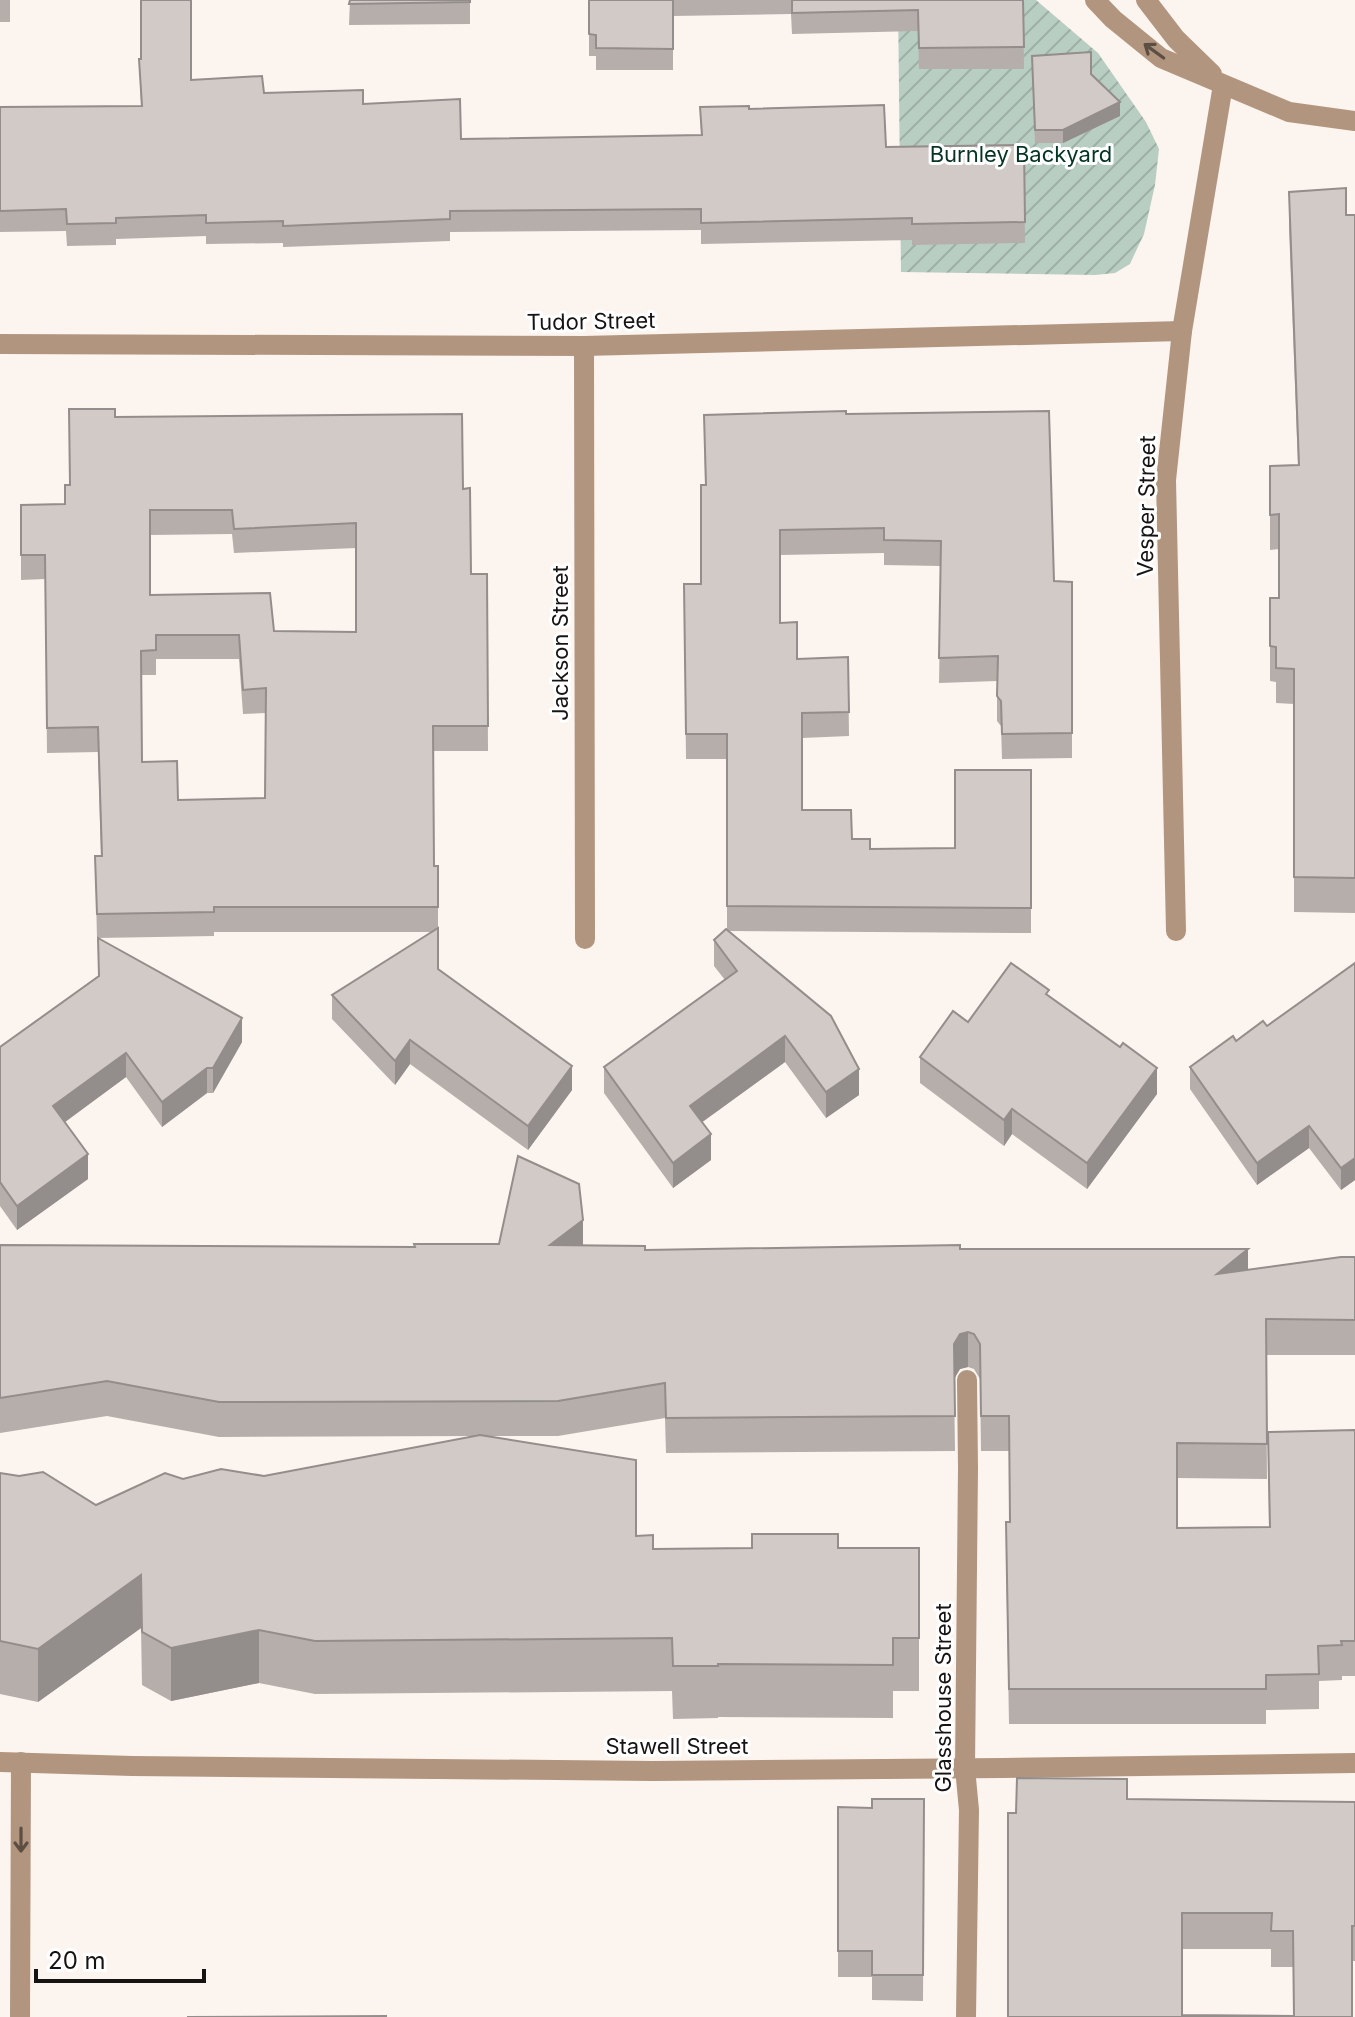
<svg xmlns="http://www.w3.org/2000/svg" width="1355" height="2017" viewBox="0 0 1355 2017" font-family="Inter,sans-serif">
	<style>
		.garden { fill: url(#garden-furrows) }
		.lines { fill: none; stroke-linecap: round; stroke-linejoin: round }
		.minor { stroke: #b2957f; stroke-width: 20 }
		.wall { fill: #b5aeaa; fill-rule: evenodd }
		.shaded-wall { fill: #938d8b }
		.building { fill: #d2cac6; stroke: #938d8b; stroke-width: 2; fill-rule: evenodd }
		.oneway { stroke: #5c4e43 }
		.labels { text-anchor: middle; stroke-width: 6; stroke-linejoin: round; paint-order: stroke }
		.park-label { font-size: 22px; fill: #053422; stroke: #fff }
		.street-label { font-size: 22px; fill: #161412; stroke: #fff }
	</style>
	<defs>
		<pattern id="garden-furrows" width="10" height="10" patternUnits="userSpaceOnUse" patternTransform="scale(2)"><rect width="10" height="10" fill="#b9cec3"/><path d="M-1 1l2-2M0 10L10 0M9 11l2-2" fill="none" stroke="#9eb0a6"/></pattern>
	</defs>
	<rect width="100%" height="100%" fill="#fcf4ef"/>
	<polygon class="garden" points="898,0 1036,0 1098,53 1146,122 1159,149 1155,185 1144,234 1136,251 1130,264 1115,273 1095,275 901,272"/>
	<g class="lines">
		<g class="minor">
			<polyline points="1095,0 1113,19 1161,58 1289,112 1355,121"/>
			<polyline points="1146,0 1176,39 1212,74"/>
			<polyline points="0,344 584,346 1182,331"/>
			<polyline points="584,346 585,939"/>
			<polyline points="1176,931 1166,480 1182,331 1223,85"/>
			<polyline points="0,1762 132,1766 653,1771 1003,1768 1355,1763"/>
			<polyline points="20,2017 21,1762"/>
			<polyline points="966,2017 969,1810 965,1768 968,1468 967,1380"/>
		</g>
	</g>
	<g class="wall">
		<rect x="0" y="0" width="10" height="22"/>
		<polygon points="141,0 216,0 191,0 191,80 264,93 363,104 461,139 701,135 700,107 749,109 886,147 1024,145 1025,243 912,245 912,240 701,244 701,230 450,232 450,241 283,247 283,243 206,244 206,236 116,239 116,245 67,246 66,231 0,232 0,107 141,106 139,59 141,59"/>
		<polygon points="350,0 470,0 470,24 349,25"/>
		<polygon points="589,0 1023,0 1024,69 919,69 918,31 792,34 791,14 673,16 673,70 596,70 596,56 589,56"/>
		<polygon points="1032,69 1091,74 1120,116 1063,143 1035,143"/>
		<polygon points="1289,192 1346,215 1355,215 1355,913 1294,912 1294,704 1276,703 1276,682 1270,681 1270,598 1279,598 1279,549 1270,550 1270,466 1298,465 1289,227"/>
		<polygon points="846,414 1054,581 1072,582 1072,758 1002,759 1001,726 997,721 997,681 939,683 941,566 884,565 884,553 780,555 780,623 797,659 848,657 849,736 802,738 802,810 870,849 955,848 1031,770 1031,933 728,931 859,1095 826,1118 785,1062 702,1122 711,1160 673,1188 604,1093 604,1067 725,980 714,966 714,940 727,930 727,759 686,759 684,584 701,584 705,485 704,415"/>
		<path d="M 115,417 L 463,489 L 471,574 L 487,574 L 488,751 L 433,751 L 434,866 L 438,866 L 438,969 L 572,1090 L 528,1150 L 410,1064 L 395,1085 L 332,1019 L 332,995 L 432,932 L 214,932 L 214,936 L 97,938 L 95,856 L 101,856 L 98,752 L 47,753 L 45,579 L 21,580 L 21,505 L 65,504 L 65,485 L 70,485 ZM 232,534 L 234,553 L 356,548 L 356,632 L 274,631 L 150,595 L 150,535 ZM 156,659 L 239,659 L 243,714 L 266,713 L 265,798 L 178,800 L 142,762 L 142,675 L 156,675 Z"/>
		<polygon points="98,938 242,1042 213,1093 207,1093 162,1127 126,1077 64,1122 88,1179 17,1230 0,1206 0,1047 98,976"/>
		<polygon points="1355,963 1355,1180 1341,1190 1309,1148 1257,1185 1190,1089 1190,1067 1236,1041 1267,1026"/>
		<polygon points="1049,997 1157,1094 1087,1189 1012,1134 1004,1146 920,1083 920,1057 968,1022"/>
		<polygon points="0,1245 414,1247 583,1245 645,1250 960,1249 1248,1270 1355,1257 1355,1355 1266,1355 1267,1479 1177,1478 1177,1528 1269,1527 1268,1432 1355,1430 1355,1676 1342,1676 1342,1680 1319,1681 1319,1709 1266,1710 1266,1724 1009,1724 1006,1557 1006,1522 1010,1522 1009,1451 981,1451 980,1379 974,1369 968,1367 960,1369 954,1379 955,1451 666,1453 665,1418 558,1436 487,1436 636,1536 653,1549 919,1548 919,1691 893,1691 893,1718 718,1717 718,1718 673,1719 672,1691 315,1694 259,1683 171,1701 142,1685 141,1628 38,1702 0,1694 0,1473 96,1505 183,1479 264,1476 474,1436 219,1437 107,1416 0,1433"/>
		<polygon points="924,1799 923,2001 872,2000 872,1977 838,1977 838,1807 872,1808"/>
		<path d="M 1127,1799 L 1355,1802 L 1355,1961 L 1352,1961 L 1352,2017 L 1008,2017 L 1016,1813 ZM 1182,1949 L 1271,1949 L 1271,1967 L 1293,1967 L 1293,2016 L 1182,2015 Z"/>
	</g>
	<g class="shaded-wall">
		<polygon points="1120,102 1120,116 1063,143 1063,130"/>
		<polygon points="242,1018 242,1042 213,1093 213,1068"/>
		<polygon points="785,1036 785,1062 690,1131 690,1106"/>
		<polygon points="410,1040 410,1064 395,1085 395,1061"/>
		<polygon points="126,1053 126,1077 53,1131 53,1106"/>
		<polygon points="572,1066 572,1090 528,1150 528,1126"/>
		<polygon points="207,1068 207,1093 162,1127 162,1102"/>
		<polygon points="1157,1068 1157,1094 1087,1189 1087,1163"/>
		<polygon points="859,1069 859,1095 826,1118 826,1092"/>
		<polygon points="1012,1109 1012,1134 1004,1146 1004,1120"/>
		<polygon points="1309,1126 1309,1148 1257,1185 1257,1163"/>
		<polygon points="711,1134 711,1160 673,1188 673,1163"/>
		<polygon points="88,1154 88,1179 17,1230 17,1206"/>
		<polygon points="1355,1158 1355,1180 1341,1190 1341,1168"/>
		<polygon points="583,1220 583,1255 550,1245"/>
		<polygon points="1248,1249 1248,1284 1217,1274"/>
		<polygon points="968,1332 968,1367 960,1369 954,1379 954,1344 960,1334"/>
		<polygon points="141,1575 141,1628 38,1702 38,1649"/>
		<polygon points="259,1630 259,1683 171,1701 171,1648"/>
	</g>
	<g class="building">
		<polygon points="141,0 191,0 191,80 262,76 264,93 363,90 363,104 460,99 461,139 702,135 700,107 749,106 749,109 884,105 886,147 1024,145 1025,222 912,224 912,218 701,223 701,209 450,211 450,219 283,226 283,221 206,223 206,215 116,218 116,223 67,224 66,209 0,211 0,107 142,106 139,59 141,59"/>
		<polygon points="350,0 470,0 470,2 349,4"/>
		<polygon points="589,0 673,0 673,49 596,48 596,35 589,34"/>
		<polygon points="792,0 1023,0 1024,47 919,48 918,10 792,13"/>
		<polygon points="1091,52 1091,74 1120,102 1063,130 1035,130 1032,56"/>
		<polygon points="1346,188 1346,215 1355,215 1355,878 1294,877 1294,669 1276,668 1276,647 1270,646 1270,598 1279,598 1279,514 1270,515 1270,466 1299,465 1289,192"/>
		<path d="M 69,409 L 115,409 L 115,417 L 462,414 L 463,489 L 470,488 L 471,574 L 487,574 L 488,726 L 433,726 L 434,866 L 438,866 L 438,907 L 214,907 L 214,912 L 97,914 L 95,856 L 102,856 L 98,727 L 47,728 L 45,555 L 21,555 L 21,505 L 65,504 L 65,485 L 70,485 ZM 150,510 L 232,510 L 234,529 L 356,523 L 356,632 L 274,631 L 270,593 L 150,595 ZM 156,635 L 239,635 L 243,690 L 266,688 L 265,798 L 178,800 L 177,761 L 142,762 L 141,651 L 156,650 Z"/>
		<polygon points="846,411 846,414 1049,411 1054,581 1072,582 1072,733 1002,734 1001,701 997,696 998,656 939,658 941,541 884,540 884,528 780,530 780,623 797,622 797,659 848,657 849,712 802,713 802,810 851,810 852,839 870,839 870,849 955,848 955,770 1031,770 1031,908 727,906 727,734 686,734 684,584 701,584 701,485 706,485 704,415"/>
		<polygon points="438,928 438,969 572,1066 528,1126 410,1040 395,1061 332,995"/>
		<polygon points="726,929 831,1016 859,1069 826,1092 785,1036 690,1106 711,1134 673,1163 604,1067 737,971 714,940"/>
		<polygon points="98,938 242,1018 213,1068 207,1068 162,1102 126,1053 53,1106 88,1154 17,1206 0,1182 0,1047 99,976"/>
		<polygon points="1011,963 1049,990 1046,994 1120,1047 1123,1043 1157,1068 1087,1163 1012,1109 1004,1120 920,1057 953,1011 968,1022"/>
		<polygon points="1355,963 1355,1158 1341,1168 1309,1126 1257,1163 1190,1067 1233,1036 1236,1041 1263,1021 1267,1026"/>
		<polygon points="518,1156 579,1184 583,1220 550,1245 645,1246 645,1250 960,1245 960,1249 1248,1249 1217,1274 1341,1257 1355,1257 1355,1320 1266,1319 1267,1444 1177,1443 1177,1528 1270,1527 1268,1432 1355,1430 1355,1641 1341,1641 1342,1645 1318,1646 1319,1674 1266,1675 1266,1689 1009,1689 1006,1522 1010,1522 1009,1416 981,1416 980,1344 974,1334 968,1332 960,1334 954,1344 955,1416 666,1418 665,1383 558,1401 219,1402 107,1381 0,1398 0,1245 415,1247 414,1244 499,1244"/>
		<polygon points="480,1435 636,1460 636,1536 653,1535 653,1549 752,1548 752,1534 838,1534 838,1548 919,1548 919,1638 893,1638 893,1665 718,1664 718,1666 673,1666 672,1638 315,1641 259,1630 171,1648 142,1632 141,1575 38,1649 0,1641 0,1473 19,1476 43,1472 96,1505 165,1473 183,1479 221,1469 264,1476"/>
		<path d="M 1017,1778 L 1127,1779 L 1127,1799 L 1355,1802 L 1355,1926 L 1352,1926 L 1352,2017 L 1008,2017 L 1008,1813 L 1016,1813 ZM 1182,1913 L 1272,1913 L 1271,1931 L 1293,1931 L 1294,2016 L 1182,2015 Z"/>
		<polygon points="872,1799 924,1799 923,1975 872,1975 872,1951 838,1951 838,1807 872,1808"/>
		<polygon points="386,2016 386,2017 187,2017"/>
	</g>
	<defs><path id="oneway-shaft" d="M-6 0H5M1.5-3L5.5 0L1.5 3" fill="none" stroke-width="1.6" stroke-linecap="round" stroke-linejoin="round" transform="scale(2)"/></defs>
	<g class="oneway">
		<use href="#oneway-shaft" transform="translate(1154 51) rotate(-144)"/>
		<use href="#oneway-shaft" transform="translate(21 1840) rotate(90)"/>
	</g>
	<g class="labels">
		<g class="park-label">
			<text x="1021" y="162">Burnley Backyard</text>
		</g>
		<g class="street-label">
			<text transform="translate(591 321) rotate(-1)" y="8">Tudor Street</text>
			<text transform="translate(1146 506) rotate(-89)" y="8">Vesper Street</text>
			<text transform="translate(560 643) rotate(-90)" y="8">Jackson Street</text>
			<text transform="translate(943 1698) rotate(-90)" y="8">Glasshouse Street</text>
			<text x="677" y="1754">Stawell Street</text>
		</g>
	</g>
	<path d="M36 1969v12h168v-12" fill="none" stroke="#161412" stroke-width="4"/>
	<text x="48" y="1969" font-size="24" fill="#161412" stroke="#ffffff" stroke-width="6" paint-order="stroke">20 m</text>
</svg>
